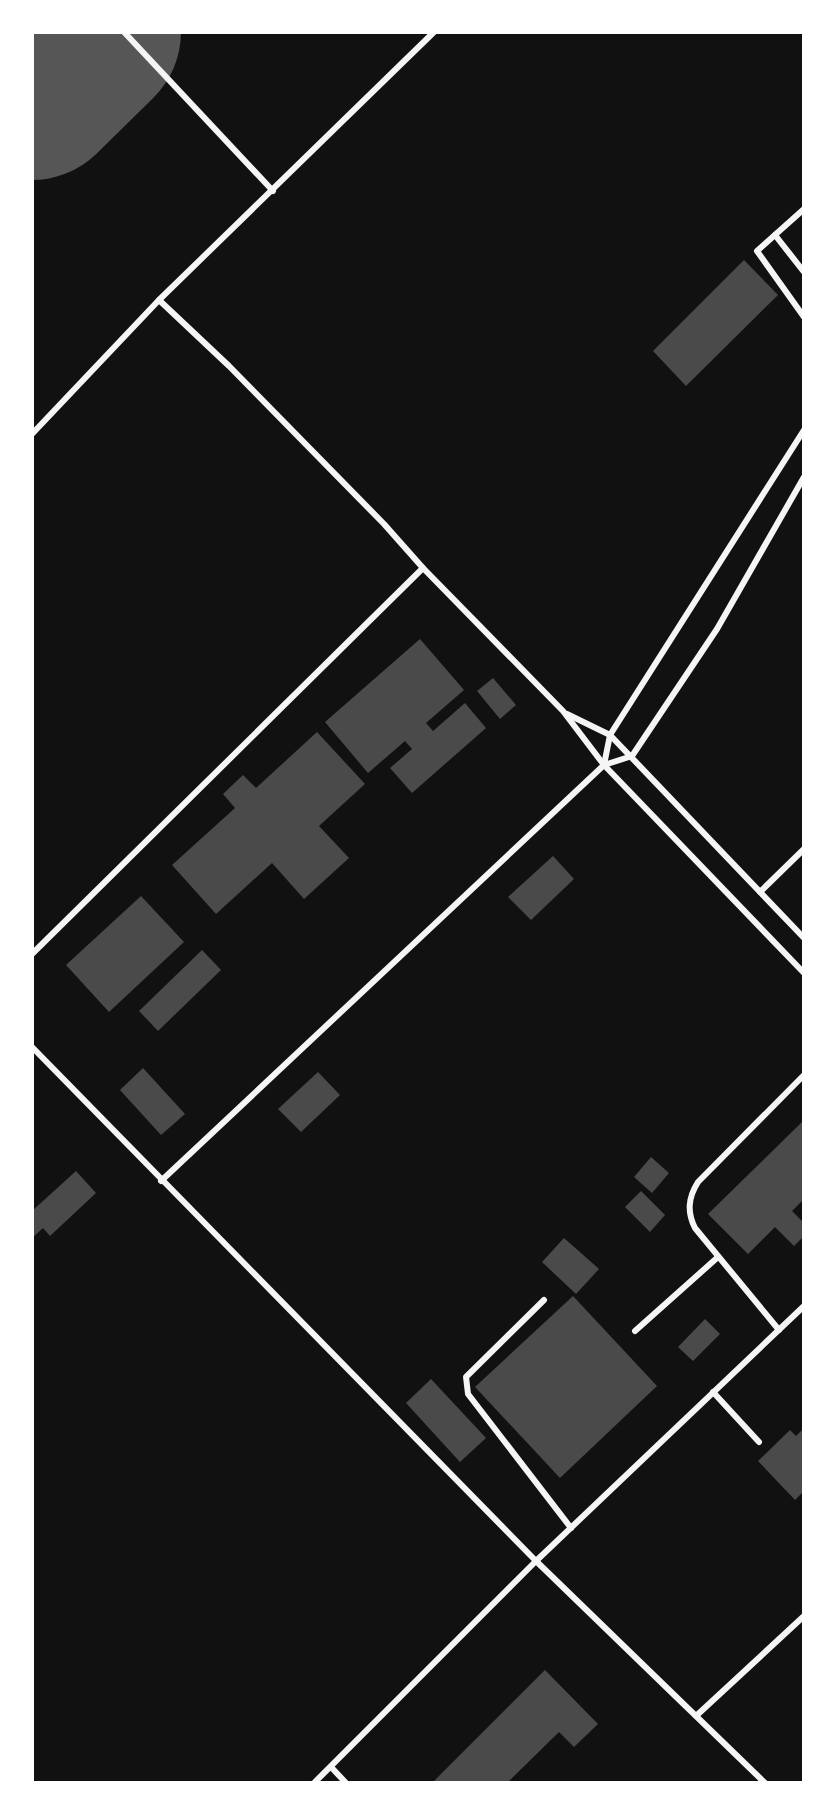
<svg xmlns="http://www.w3.org/2000/svg" width="836" height="1815" viewBox="0 0 836 1815" font-family="'Space Grotesk',sans-serif">
	<style>
		.lines { fill: none; stroke-linecap: round; stroke-linejoin: round }
		.taxiway { stroke: #565656; stroke-width: 74 }
		.runway { stroke: #565656; stroke-width: 184 }
		.building { fill: #4a4a4a }
		.service { stroke: #f5f5f5; stroke-width: 6 }
	</style>
	<rect width="100%" height="100%" fill="#111"/>
	<g class="lines">
		<polyline class="taxiway" points="32,50 70,32"/>
		<polyline class="runway" points="32,88 89,32"/>
	</g>
	<g class="building">
		<polygon points="744,260 778,295 686,386 653,351"/>
		<polygon points="420,639 464,690 426,723 433,731 465,703 486,728 412,793 390,768 412,749 405,741 368,773 325,722"/>
		<polygon points="493,678 516,705 500,719 477,691"/>
		<polygon points="317,732 365,784 319,826 349,858 304,899 272,863 216,914 172,865 235,808 223,794 243,775 256,788"/>
		<polygon points="553,856 574,879 531,920 508,897"/>
		<polygon points="141,896 184,942 109,1012 66,965"/>
		<polygon points="202,950 221,970 158,1031 139,1011"/>
		<polygon points="143,1068 185,1114 161,1135 120,1090"/>
		<polygon points="318,1072 340,1095 301,1132 278,1109"/>
		<polygon points="804,1120 804,1199 792,1211 804,1223 804,1236 794,1246 775,1227 748,1254 708,1214"/>
		<polygon points="651,1157 669,1173 652,1193 634,1177"/>
		<polygon points="76,1171 96,1193 50,1236 43,1228 32,1238 32,1211"/>
		<polygon points="641,1191 665,1215 650,1232 625,1207"/>
		<polygon points="564,1238 599,1269 576,1294 542,1262"/>
		<polygon points="573,1296 657,1386 560,1478 475,1387"/>
		<polygon points="705,1319 720,1334 693,1361 678,1347"/>
		<polygon points="431,1379 486,1438 460,1462 406,1403"/>
		<polygon points="804,1428 804,1491 795,1500 758,1461 790,1430 796,1436"/>
		<polygon points="545,1670 598,1724 574,1747 559,1732 507,1783 436,1783 434,1781"/>
	</g>
	<g class="lines">
		<g class="service">
			<polyline points="124,32 273,191"/>
			<polyline points="804,209 757,251 804,317"/>
			<polyline points="775,235 804,272"/>
			<polyline points="159,300 229,366 384,524 423,568 563,711 604,765 804,973"/>
			<polyline points="32,434 159,300 434,32"/>
			<polyline points="567,714 610,735 804,938"/>
			<polyline points="604,765 610,735 804,430"/>
			<polyline points="760,892 804,849"/>
			<polyline points="32,954 423,568"/>
			<polyline points="32,1047 536,1561 765,1783"/>
			<polyline points="161,1181 604,765 632,756 717,629 804,477"/>
			<polyline points="544,1300 466,1377 468,1394 571,1528"/>
			<path d="M 779,1330 L 695,1228 C 687,1212 688,1198 698,1182 L 804,1075"/>
			<polyline points="635,1331 718,1257"/>
			<polyline points="713,1392 759,1442"/>
			<polyline points="696,1716 804,1616"/>
			<polyline points="331,1767 346,1783"/>
			<polyline points="314,1783 536,1561 804,1306"/>
		</g>
	</g>
	<rect width="836" height="1815" fill="none" stroke="#ffffff" stroke-width="68"/>
</svg>
